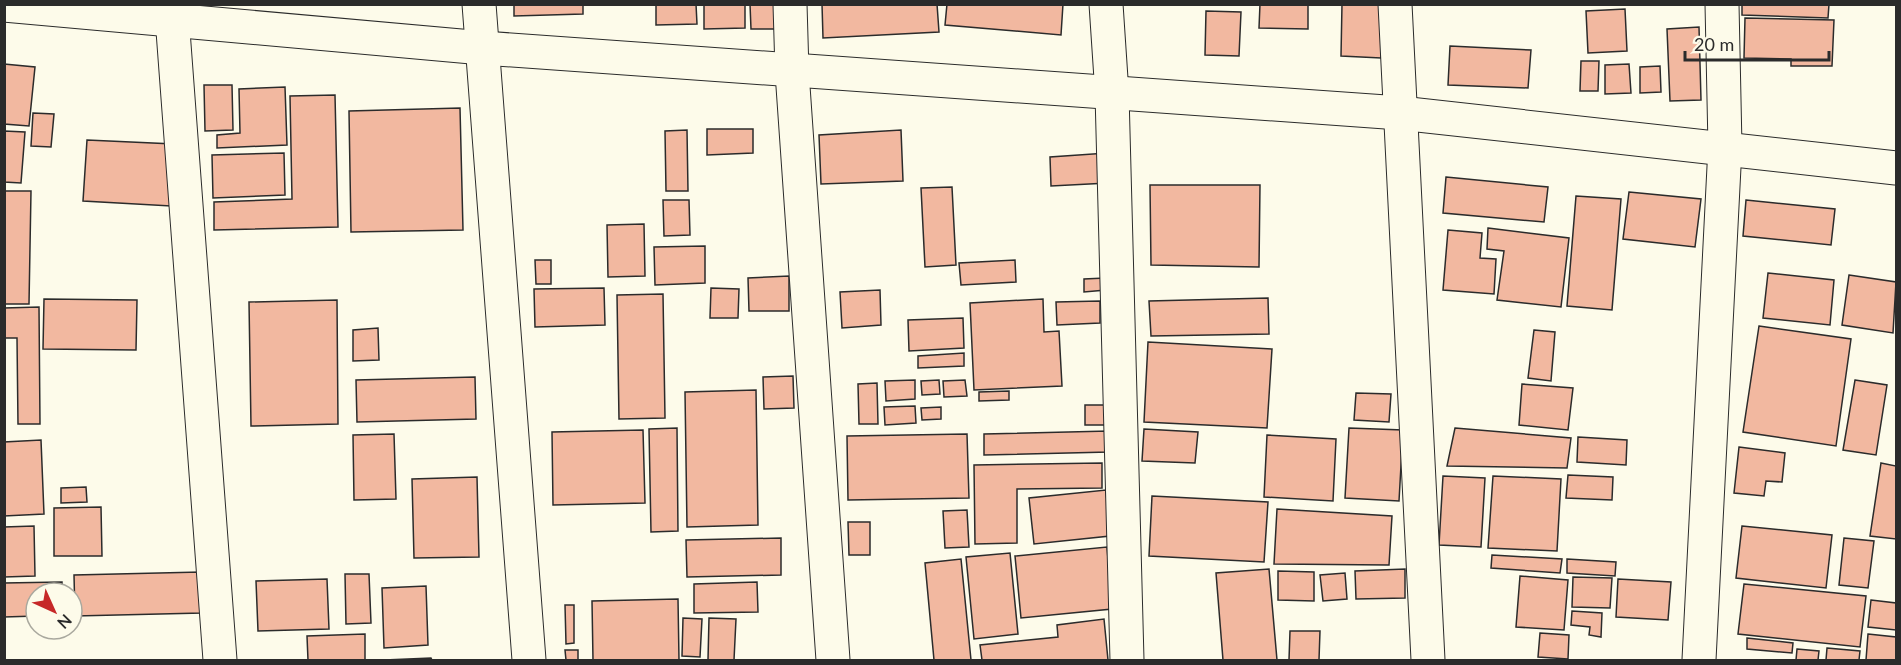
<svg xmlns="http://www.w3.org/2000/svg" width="1901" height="665" viewBox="0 0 1901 665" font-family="Lato,sans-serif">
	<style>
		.building { fill: #f2b8a0; stroke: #2b2b2b; stroke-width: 1.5 }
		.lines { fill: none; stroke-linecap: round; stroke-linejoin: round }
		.street-casing { stroke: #2b2b2b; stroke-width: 35 }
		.street { stroke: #fdfbea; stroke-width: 33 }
	</style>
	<rect width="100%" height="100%" fill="#fdfbea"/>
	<g class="building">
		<polygon points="514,4 583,4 583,14 514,16"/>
		<polygon points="656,4 696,4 697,24 656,25"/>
		<polygon points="704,4 745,4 745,28 704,29"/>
		<polygon points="750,4 779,4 780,29 751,29"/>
		<polygon points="822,4 937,4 939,32 823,38"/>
		<polygon points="947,4 1063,4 1061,35 945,25"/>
		<polygon points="1260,4 1308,4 1308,29 1259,28"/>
		<polygon points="1342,4 1383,4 1381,58 1341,56"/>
		<polygon points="1742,4 1829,4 1828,18 1742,15"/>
		<polygon points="1625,9 1627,51 1588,53 1586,11"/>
		<polygon points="1206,11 1241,12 1239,56 1205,55"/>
		<polygon points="1745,18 1834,20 1832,66 1791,66 1791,59 1744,58"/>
		<polygon points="1699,27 1701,100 1670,101 1667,29"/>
		<polygon points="1450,46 1531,50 1528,88 1448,85"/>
		<polygon points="1581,61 1599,61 1598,91 1580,91"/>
		<polygon points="4,64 35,67 29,126 4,124"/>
		<polygon points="1629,64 1631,93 1605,94 1605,65"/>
		<polygon points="1660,66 1661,92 1640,93 1640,67"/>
		<polygon points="204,85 232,85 233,130 205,131"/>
		<polygon points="285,87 287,145 217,148 217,135 240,133 239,89"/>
		<polygon points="335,95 338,227 214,230 214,202 292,199 290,96"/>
		<polygon points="460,108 463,230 351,232 349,111"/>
		<polygon points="33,113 54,114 51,147 31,146"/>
		<polygon points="707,129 753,129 753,153 707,155"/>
		<polygon points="687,130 688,191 666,191 665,131"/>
		<polygon points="901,130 903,181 821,184 819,135"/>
		<polygon points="4,131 25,132 21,183 4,182"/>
		<polygon points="87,140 174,144 171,206 83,201"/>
		<polygon points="284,153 285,195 213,198 212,155"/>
		<polygon points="1107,153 1108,183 1051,186 1050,157"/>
		<polygon points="1446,177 1548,187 1544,222 1443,213"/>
		<polygon points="1150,185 1260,185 1259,267 1151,265"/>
		<polygon points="952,187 956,265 925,267 921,188"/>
		<polygon points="4,191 31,191 29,304 4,304"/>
		<polygon points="1629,192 1701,199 1695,247 1623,239"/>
		<polygon points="1576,196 1621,199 1612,310 1567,306"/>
		<polygon points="663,200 689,200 690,235 664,236"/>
		<polygon points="1746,200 1835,209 1831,245 1743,236"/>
		<polygon points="644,224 645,276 608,277 607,225"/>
		<polygon points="1488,228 1569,238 1561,307 1497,300 1504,251 1487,249"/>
		<polygon points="1448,230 1482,233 1480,258 1496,259 1494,294 1443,290"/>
		<polygon points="705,246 705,283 655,285 654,247"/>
		<polygon points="535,260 551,260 551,284 536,284"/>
		<polygon points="1015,260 1016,282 961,285 959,263"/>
		<polygon points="1768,273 1834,280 1830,325 1763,318"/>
		<polygon points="1849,275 1896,282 1893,333 1842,325"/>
		<polygon points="789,276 789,311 749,311 748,278"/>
		<polygon points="1105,278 1106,290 1084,292 1084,279"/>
		<polygon points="604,288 605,325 535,327 534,289"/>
		<polygon points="711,288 739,289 738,318 710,318"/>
		<polygon points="880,290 881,325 842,328 840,292"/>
		<polygon points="663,294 665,418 619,419 617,295"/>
		<polygon points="1268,298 1269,334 1151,336 1149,301"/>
		<polygon points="44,299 137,300 136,350 43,349"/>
		<polygon points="1043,299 1044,332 1059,331 1062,386 974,390 970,303"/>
		<polygon points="337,300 338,424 251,426 249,302"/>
		<polygon points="1100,301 1100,323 1057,325 1056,302"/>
		<polygon points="39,307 40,424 18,424 17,338 4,338 4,308"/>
		<polygon points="963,318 964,348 909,351 908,320"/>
		<polygon points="1759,326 1851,339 1836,446 1743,432"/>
		<polygon points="378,328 379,360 353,361 353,330"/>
		<polygon points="1534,330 1555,332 1551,381 1528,378"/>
		<polygon points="1148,342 1272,349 1267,428 1144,422"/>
		<polygon points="964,353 964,366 918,368 918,356"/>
		<polygon points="793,376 794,408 764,409 763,377"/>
		<polygon points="475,377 476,419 357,422 356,380"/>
		<polygon points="915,380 915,399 886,401 885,381"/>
		<polygon points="939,380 940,394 922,395 921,381"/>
		<polygon points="965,380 967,396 944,397 943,381"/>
		<polygon points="1855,380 1887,385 1876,455 1843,450"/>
		<polygon points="877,383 878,424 859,424 858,384"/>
		<polygon points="1522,384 1573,388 1568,430 1519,425"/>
		<polygon points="756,390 758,525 687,527 685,392"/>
		<polygon points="1009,391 1009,400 979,401 979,392"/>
		<polygon points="1356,393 1391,394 1389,422 1354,420"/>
		<rect x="1085" y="405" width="23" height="20"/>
		<polygon points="915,406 916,423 885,425 884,407"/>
		<polygon points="941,407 941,419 922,420 921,408"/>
		<polygon points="677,428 678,531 651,532 649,429"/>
		<polygon points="1349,428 1403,430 1399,501 1345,498"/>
		<polygon points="1455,428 1571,438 1567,468 1447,466"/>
		<polygon points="1144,429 1198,432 1195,463 1142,461"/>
		<polygon points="643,430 645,503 553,505 552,432"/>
		<polygon points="1109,431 1109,452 984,455 984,434"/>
		<polygon points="394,434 396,499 354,500 353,435"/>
		<polygon points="967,434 969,498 848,500 847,436"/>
		<polygon points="1267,435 1336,439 1333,501 1264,497"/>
		<polygon points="1578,437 1627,440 1626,465 1577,462"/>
		<polygon points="41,440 44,514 4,516 4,442"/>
		<polygon points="1739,447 1785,453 1782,482 1766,481 1764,496 1734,493"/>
		<polygon points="1102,463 1102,488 1017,489 1017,543 975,544 974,465"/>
		<polygon points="1881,463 1896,466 1896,539 1870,536"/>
		<polygon points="1568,475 1613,477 1612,500 1566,498"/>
		<polygon points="1443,476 1485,478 1481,547 1439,545"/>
		<polygon points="1493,476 1561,479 1557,551 1488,548"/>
		<polygon points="477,477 479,557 414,558 412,479"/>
		<polygon points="86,487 87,502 61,503 61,488"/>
		<polygon points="1106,490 1110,536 1034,544 1029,498"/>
		<polygon points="1152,496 1268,502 1264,562 1149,556"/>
		<polygon points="101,507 102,556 54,556 54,508"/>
		<polygon points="1277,509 1392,516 1389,565 1274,564"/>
		<polygon points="967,510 969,547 945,548 943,511"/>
		<polygon points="848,522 870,522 870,555 849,555"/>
		<polygon points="34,526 35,576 4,577 4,527"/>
		<polygon points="1742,526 1832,535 1826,588 1736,578"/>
		<polygon points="781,538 781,575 687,577 686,540"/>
		<polygon points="1844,538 1874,541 1868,588 1839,585"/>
		<polygon points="1107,547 1112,609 1021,618 1015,556"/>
		<polygon points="1010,553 1018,634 974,639 966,557"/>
		<polygon points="1492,555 1562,559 1560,573 1491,568"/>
		<polygon points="961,559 971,660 934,660 925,563"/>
		<polygon points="1567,559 1616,562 1615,576 1567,573"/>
		<polygon points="1269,569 1277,660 1223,660 1216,573"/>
		<polygon points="1405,569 1405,598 1356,599 1355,571"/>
		<polygon points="1278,571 1314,572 1314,601 1278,600"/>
		<polygon points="201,572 202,613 75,616 74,575"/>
		<polygon points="1345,573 1347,599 1323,601 1320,575"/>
		<polygon points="345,574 369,574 371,623 346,624"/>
		<polygon points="1520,576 1568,580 1564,630 1516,627"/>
		<polygon points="1573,577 1612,578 1610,608 1572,607"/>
		<polygon points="327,579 329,629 258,631 256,581"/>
		<polygon points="1618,579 1671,582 1668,620 1616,617"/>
		<polygon points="62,582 62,593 36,593 36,616 4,617 4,583"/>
		<polygon points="757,582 758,612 694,613 694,584"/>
		<polygon points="1744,584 1866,596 1860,647 1738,634"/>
		<polygon points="426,586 428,645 384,648 382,588"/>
		<polygon points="678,599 679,660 593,660 592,601"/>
		<polygon points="1871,600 1896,603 1896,630 1868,627"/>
		<polygon points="565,605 574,605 574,643 566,644"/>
		<polygon points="1572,611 1602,613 1601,637 1589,635 1590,627 1571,625"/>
		<polygon points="683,618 702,619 700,657 682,656"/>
		<polygon points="709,618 736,619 734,660 708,660"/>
		<polygon points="1104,619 1108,660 982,660 980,645 1058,637 1057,625"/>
		<polygon points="1290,631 1320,631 1319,660 1289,660"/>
		<polygon points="1540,633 1569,635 1568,659 1538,657"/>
		<polygon points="365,634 365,660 308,660 307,636"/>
		<polygon points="1868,634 1896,637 1896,660 1866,660"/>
		<polygon points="1747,638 1793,643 1792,653 1747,649"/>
		<polygon points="1827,648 1860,651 1859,660 1826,660"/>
		<polygon points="1797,649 1819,651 1818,660 1796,660"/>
		<polygon points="565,650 578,650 578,660 566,660"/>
		<polygon points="431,658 432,660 384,660"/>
	</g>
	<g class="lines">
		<g class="street-casing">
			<g id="street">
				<polyline points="171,4 220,660"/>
				<polyline points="479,4 529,660"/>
				<polyline points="790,4 792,72 833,660"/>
				<polyline points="1106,4 1112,94 1127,660"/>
				<polyline points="1395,4 1428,660"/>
				<polyline points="4,5 483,48 1400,113 1896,168"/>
				<polyline points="1699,660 1725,147 1722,4"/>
			</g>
		</g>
		<use href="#street" class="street"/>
	</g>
	<rect width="1901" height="665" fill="none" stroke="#2b2b2b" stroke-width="12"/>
	<g transform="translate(54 611) rotate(135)"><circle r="28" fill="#fdfbea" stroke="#a9a89e" stroke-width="1.5"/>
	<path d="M0-4.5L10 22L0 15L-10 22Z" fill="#c62828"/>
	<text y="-9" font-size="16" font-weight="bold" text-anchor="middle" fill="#2b2b2b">N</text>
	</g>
	<path d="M1685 51v9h144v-9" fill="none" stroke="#2b2b2b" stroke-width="3"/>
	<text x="1694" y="51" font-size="18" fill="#2b2b2b" stroke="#fdfbea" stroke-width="4.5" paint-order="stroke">20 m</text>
</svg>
